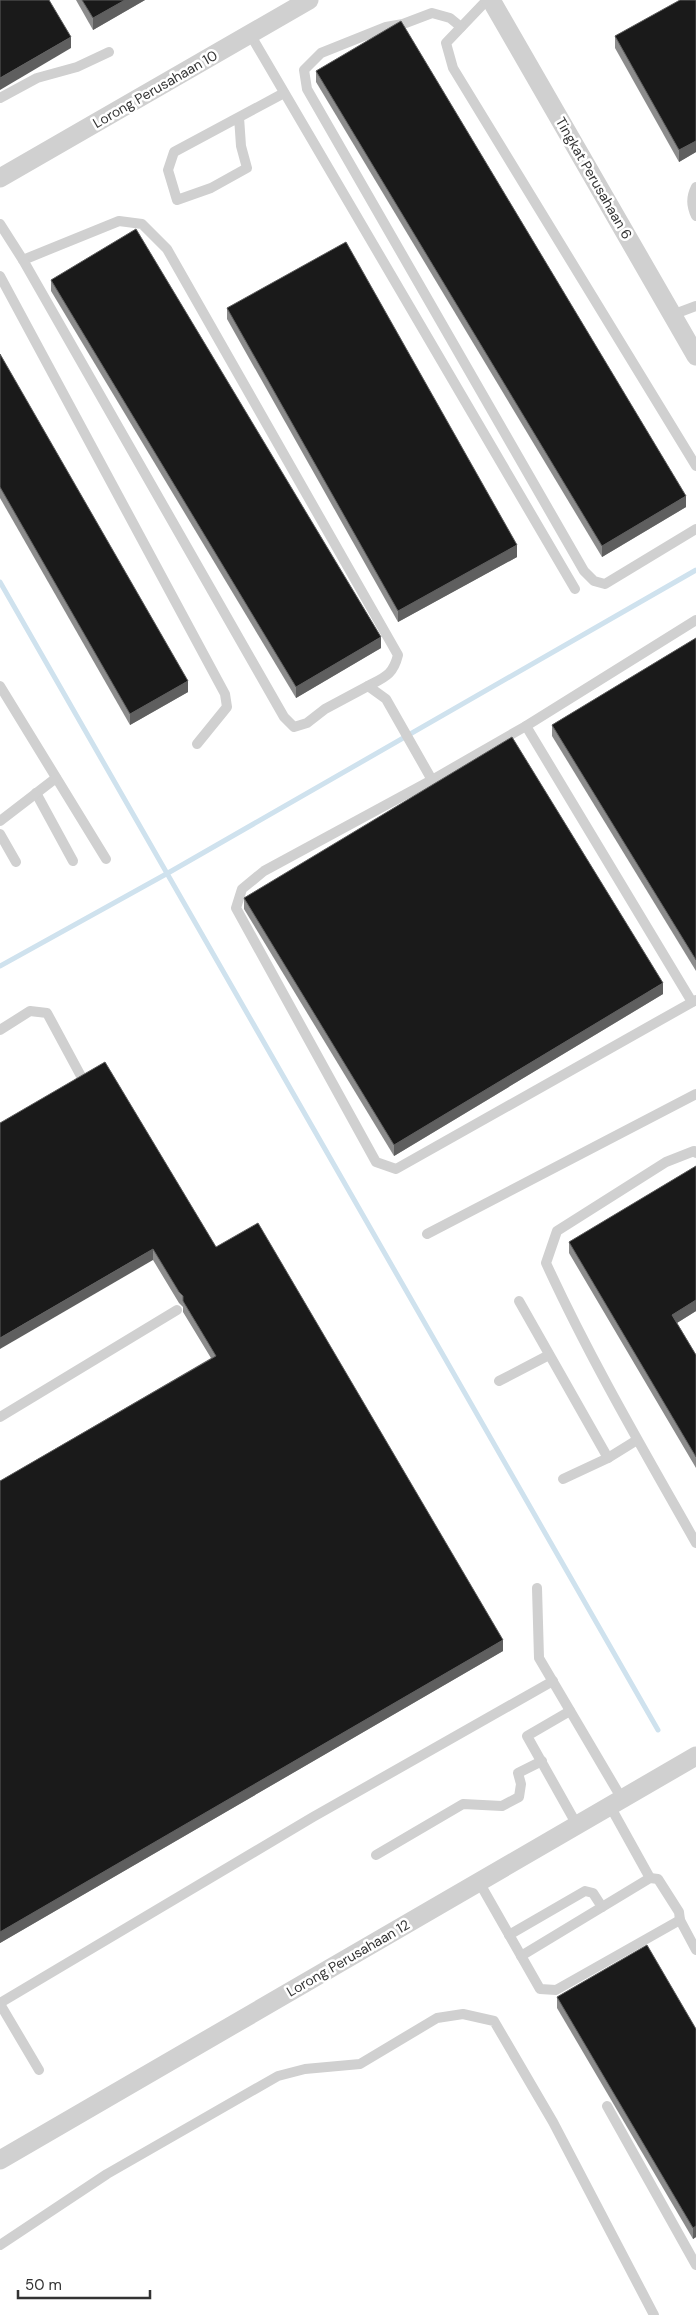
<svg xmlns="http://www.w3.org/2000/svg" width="696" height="2315" viewBox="0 0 696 2315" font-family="'DM Sans',sans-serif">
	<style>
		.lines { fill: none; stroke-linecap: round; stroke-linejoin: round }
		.stream { stroke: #cfe2ee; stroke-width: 5 }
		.service { stroke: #d0d0d0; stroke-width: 10 }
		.minor { stroke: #d0d0d0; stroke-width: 19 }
		.wall { fill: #8c8c8c }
		.shaded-wall { fill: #5f5f5f }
		.building { fill: #1a1a1a; stroke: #5f5f5f }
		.labels { text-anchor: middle; stroke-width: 5; stroke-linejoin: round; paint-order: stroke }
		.street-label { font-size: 14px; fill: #333; stroke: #fff }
	</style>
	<rect width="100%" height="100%" fill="#fff"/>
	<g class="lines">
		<g class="stream">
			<polyline points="0,582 658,1730"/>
			<polyline points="0,966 168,873 696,570"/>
		</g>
		<g class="service">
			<polyline points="487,0 446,43 453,68 696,466"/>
			<polyline points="461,27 450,18 432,13 403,24 386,27 321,53 304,70 307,89 584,571 594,581 605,584 696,529"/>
			<polyline points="250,34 575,589"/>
			<polyline points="0,98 37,78 77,67 109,52"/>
			<polyline points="239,117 241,146 247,168 211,188 177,200 168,170 174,152 284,93"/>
			<path d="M 696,187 C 691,197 691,205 696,216"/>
			<path d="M 0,224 L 23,260 L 119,221 L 142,224 L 167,249 L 398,655 C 393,675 385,677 368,686"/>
			<polyline points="23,260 284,717 294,727 307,723 325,709 368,686 386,699 432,780 264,871 242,889 236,908 376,1162 396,1169 696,1000"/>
			<polyline points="0,276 225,694 227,707 197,744"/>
			<polyline points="672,315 696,306"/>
			<polyline points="0,686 106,859"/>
			<polyline points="526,726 692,1002"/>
			<polyline points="432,780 526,726 696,620"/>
			<polyline points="36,793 73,861"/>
			<polyline points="0,821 56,778"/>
			<polyline points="0,834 16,862"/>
			<polyline points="0,1030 30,1011 47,1013 82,1078"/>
			<path d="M 696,1153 L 694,1151 L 666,1162 L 557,1231 L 546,1263 C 590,1359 644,1451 696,1543"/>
			<polyline points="427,1234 696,1094"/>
			<polyline points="519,1301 608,1458"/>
			<polyline points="499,1381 549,1355"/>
			<polyline points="0,1417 177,1310"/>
			<polyline points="563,1479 608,1458 637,1440"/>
			<polyline points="537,1588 539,1658 622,1799"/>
			<polyline points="570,1711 527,1736 577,1825"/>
			<polyline points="610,1806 650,1878"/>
			<polyline points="376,1855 463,1804 502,1806 519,1797 521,1784 518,1773 542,1761"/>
			<polyline points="479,1882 540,1989 556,1990 680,1920"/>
			<polyline points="509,1935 585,1891 593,1893 602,1907"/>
			<polyline points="521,1956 650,1878 658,1879 679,1912 680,1920 696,1950"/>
			<polyline points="0,2003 313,1817 553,1681"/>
			<polyline points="0,2004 39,2070"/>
			<polyline points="607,2106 696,2265"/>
			<polyline points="0,2245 107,2174 278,2076 305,2069 360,2064 437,2018 463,2014 494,2021 553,2122 654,2315"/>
		</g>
		<g class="minor">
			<polyline points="491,0 696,356"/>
			<polyline points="0,178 309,0"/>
			<polyline points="0,2160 696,1756"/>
		</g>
	</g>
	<g class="wall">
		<polygon points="76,0 145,0 93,30"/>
		<polygon points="696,0 696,152 679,162 615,48 615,36"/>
		<polygon points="316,71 686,507 602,557 316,82"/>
		<polygon points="51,280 381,648 296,698 51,291"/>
		<polygon points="227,308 517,557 398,622 227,319"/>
		<polygon points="0,354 188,692 130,725 0,498"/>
		<polygon points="696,638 696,971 552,736 552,725"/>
		<polygon points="244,898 663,994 394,1156 244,909"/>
		<polygon points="0,1123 216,1247 503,1651 0,1943 0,1481 211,1358 183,1312 183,1307 179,1303 153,1260"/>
		<polygon points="696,1166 696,1311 677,1323 696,1355 696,1468 569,1253 569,1242"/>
		<polygon points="557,1997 696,2029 696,2237 693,2239 557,2008"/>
	</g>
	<g class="shaded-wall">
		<polygon points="125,0 145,0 93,30 93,18"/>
		<polygon points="71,37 71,48 0,90 0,78"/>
		<polygon points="696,141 696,152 679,162 679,150"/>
		<polygon points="686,496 686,507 602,557 602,546"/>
		<polygon points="517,545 517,557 398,622 398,611"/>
		<polygon points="381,637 381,648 296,698 296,687"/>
		<polygon points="188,681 188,692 130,725 130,714"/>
		<polygon points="663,983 663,994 394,1156 394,1145"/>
		<polygon points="153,1249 153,1260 0,1349 0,1338"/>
		<polygon points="696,1300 696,1311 672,1326 672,1315"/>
		<polygon points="503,1640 503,1651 0,1943 0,1932"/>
		<polygon points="696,2226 696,2237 693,2239 693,2228"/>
	</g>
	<g class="building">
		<polygon points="0,0 49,0 71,37 0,78"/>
		<polygon points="82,0 125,0 93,18"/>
		<polygon points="680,0 696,0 696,141 679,150 615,36"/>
		<polygon points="401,21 686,496 602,546 316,71"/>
		<polygon points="136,229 381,637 296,687 51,280"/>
		<polygon points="346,242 517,545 398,611 227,308"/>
		<polygon points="0,354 188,681 130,714 0,487"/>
		<polygon points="696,638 696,960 552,725"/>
		<polygon points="512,737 663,983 394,1145 244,898"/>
		<polygon points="105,1062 216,1247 258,1223 503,1640 0,1932 0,1481 216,1356 183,1301 183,1296 179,1292 153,1249 0,1338 0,1123"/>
		<polygon points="696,1166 696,1300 672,1315 696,1355 696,1457 569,1242"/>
		<polygon points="647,1945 696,2029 696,2226 693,2228 557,1997"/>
	</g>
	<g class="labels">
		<g class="street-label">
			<text transform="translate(155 89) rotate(-30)" y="5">Lorong Perusahaan 10</text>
			<text transform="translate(594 178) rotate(60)" y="5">Tingkat Perusahaan 6</text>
			<text transform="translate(348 1958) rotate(-30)" y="5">Lorong Perusahaan 12</text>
		</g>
	</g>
	<path d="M18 2290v8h132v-8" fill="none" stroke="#333333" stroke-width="2.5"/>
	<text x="25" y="2290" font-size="15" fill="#333333" stroke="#ffffff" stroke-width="4" paint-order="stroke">50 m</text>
</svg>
